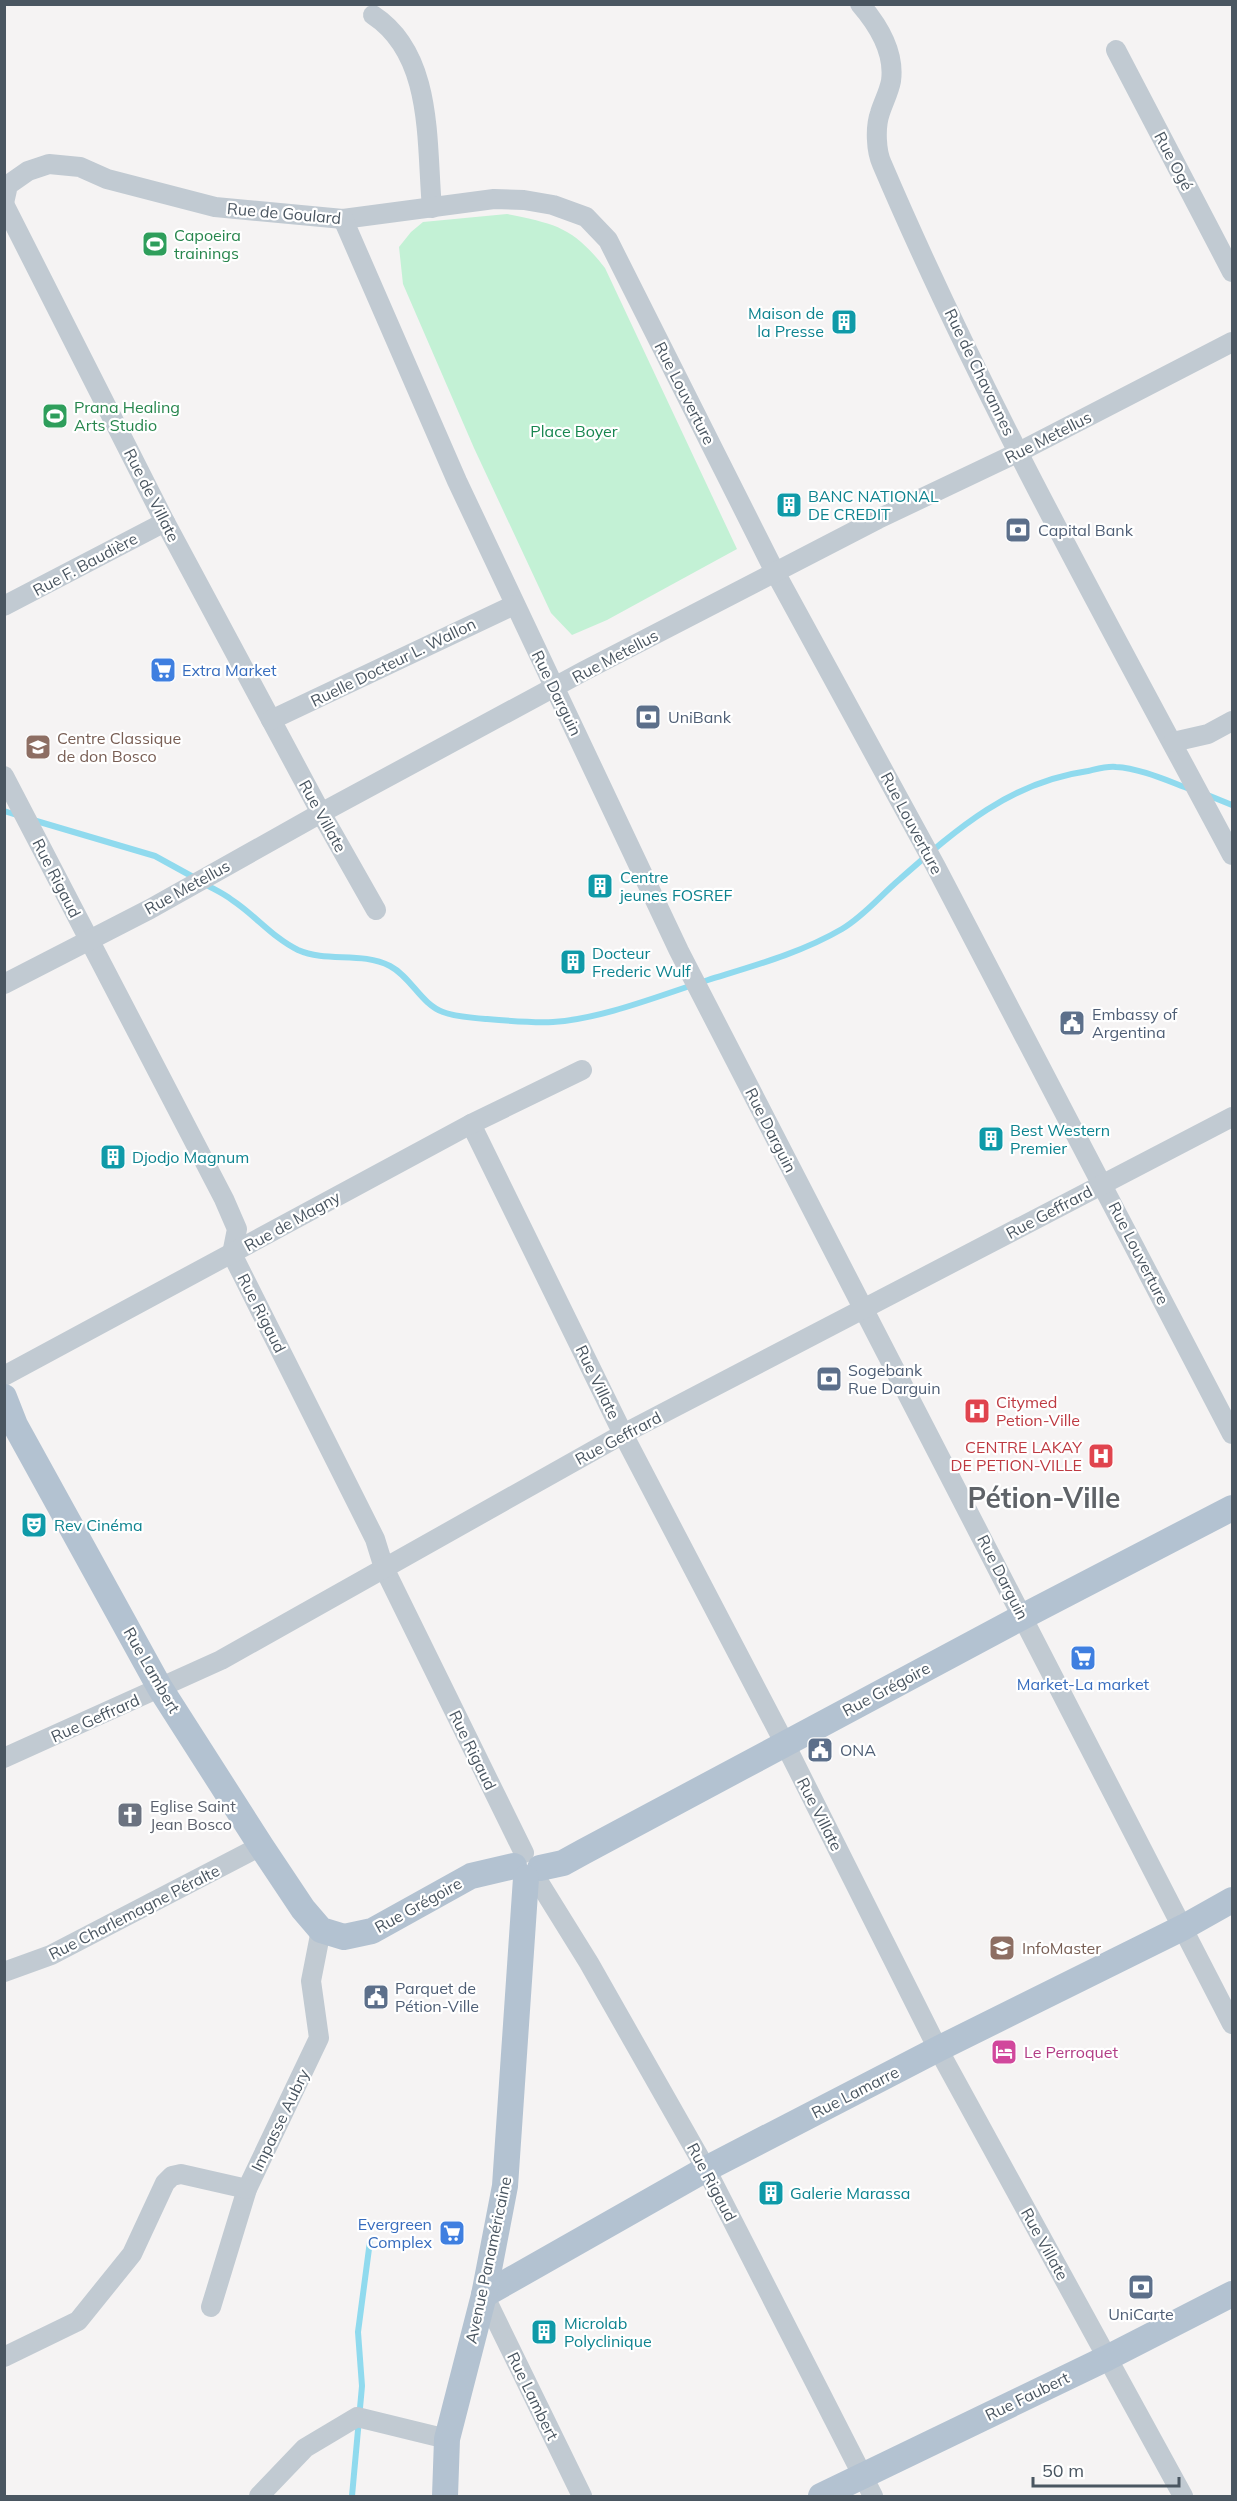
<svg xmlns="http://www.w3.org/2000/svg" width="1237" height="2501" viewBox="0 0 1237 2501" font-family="Mulish,sans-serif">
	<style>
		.green { fill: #c3f1d5 }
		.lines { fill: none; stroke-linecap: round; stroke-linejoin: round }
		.stream { stroke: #90daee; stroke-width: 6 }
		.minor { stroke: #c1cad2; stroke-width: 20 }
		.major { stroke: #b3c2d1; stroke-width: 26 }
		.labels { text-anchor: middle; stroke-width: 4.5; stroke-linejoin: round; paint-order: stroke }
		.street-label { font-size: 16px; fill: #4a5661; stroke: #fff }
		.leisure-label { font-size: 16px; fill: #27864d; stroke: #fff; text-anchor: start }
		.culture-label { font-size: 16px; fill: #0d838f; stroke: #fff; text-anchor: start }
		.park-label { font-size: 16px; fill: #17864f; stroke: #fff }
		.service-label { font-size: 16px; fill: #4e5e75; stroke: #fff; text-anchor: start }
		.shop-label { font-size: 16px; fill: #366cbe; stroke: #fff; text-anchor: start }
		.education-label { font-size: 16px; fill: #785e54; stroke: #fff; text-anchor: start }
		.health-label { font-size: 16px; fill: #be3a42; stroke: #fff; text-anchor: start }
		.worship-label { font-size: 16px; fill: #5b616d; stroke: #fff; text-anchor: start }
		.hotel-label { font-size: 16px; fill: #b23c85; stroke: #fff; text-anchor: start }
		.town-label { font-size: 28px; font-weight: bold; fill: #5f6368; stroke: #fff }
	</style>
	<rect width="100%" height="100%" fill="#f5f3f3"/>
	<path class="green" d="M 507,214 C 556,224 573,227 605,268 L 737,549 L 607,620 L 572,635 L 551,613 L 474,448 L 403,284 L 399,247 L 411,232 L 423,222 Z"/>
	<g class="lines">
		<g class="stream">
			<polyline points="1205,794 1232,805"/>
			<polyline points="4,811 20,816"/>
			<polyline points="33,820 155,856 195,878"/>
			<path d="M 203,883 C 213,889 223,893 232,900 C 255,915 273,938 298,950 C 327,963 361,951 390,966 C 411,977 421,1004 443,1012 C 457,1017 473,1018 487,1019 C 509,1021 531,1023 553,1022 C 602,1019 661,995 708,980 C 753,966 801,953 842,929 C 864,916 881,895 900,879 C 958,828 1010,782 1088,771 C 1097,769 1107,766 1116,767 C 1139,768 1168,781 1190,789"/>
			<polyline points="352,2496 362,2386 358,2332 370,2241"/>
		</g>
		<g class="minor">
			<path d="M 860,4 C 879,26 895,52 891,81 C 889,92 883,103 880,113 C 875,127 876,151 882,164 C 983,401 1111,628 1232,855"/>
			<path d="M 373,15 C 434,55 426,143 432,208"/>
			<polyline points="1116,50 1232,272"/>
			<polyline points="4,203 8,185 28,171 49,164 80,167 107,179 215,207 343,219 494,199 524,200 553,205 586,217 608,240 775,572 936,867 1232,1434"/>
			<polyline points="4,204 165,522 321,813 376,910"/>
			<polyline points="343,219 457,481 679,951 1232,2024"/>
			<polyline points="4,606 165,522"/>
			<polyline points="271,720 514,605"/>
			<polyline points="1173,742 1208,734 1232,721"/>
			<polyline points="4,776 224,1199 237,1229 232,1254 375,1539 384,1568 524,1853"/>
			<polyline points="4,984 150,909 321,813 584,671 878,519 1019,452 1232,342"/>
			<polyline points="471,1124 623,1434 785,1744 938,2049 1183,2496"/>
			<polyline points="4,1376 471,1124 582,1070"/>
			<polyline points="4,1758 221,1660 623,1434 1232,1117"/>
			<polyline points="535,1876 589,1963 706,2169 873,2496"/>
			<polyline points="4,1972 51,1955 261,1846"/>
			<polyline points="484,2295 582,2496"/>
			<polyline points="211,2307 247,2189 319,2038 311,1981 321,1930"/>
			<polyline points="4,2357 78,2321 132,2254 165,2183 172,2176 181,2174 247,2189"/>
			<polyline points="259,2496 305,2448 357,2417 447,2439"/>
		</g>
		<g class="major">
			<polyline points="4,1397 15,1425 160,1688 261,1846 303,1909 321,1930 344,1937 372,1931 471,1876 514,1866"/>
			<polyline points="540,1868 563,1863 583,1852 1024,1616 1232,1508"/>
			<polyline points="484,2295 706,2169 938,2049 1184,1927 1232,1900"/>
			<polyline points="445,2496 447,2439 484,2295 505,2186 526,1878"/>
			<polyline points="821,2496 1107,2358 1232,2294"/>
		</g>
	</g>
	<defs>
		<g id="stadium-square" transform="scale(1.35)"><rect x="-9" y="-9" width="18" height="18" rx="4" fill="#2e9e5b" stroke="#fff"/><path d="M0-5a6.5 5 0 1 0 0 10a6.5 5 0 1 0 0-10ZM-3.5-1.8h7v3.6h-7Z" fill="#fff"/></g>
		<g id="building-square" transform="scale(1.35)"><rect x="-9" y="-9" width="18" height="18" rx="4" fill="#0f9aa8" stroke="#fff"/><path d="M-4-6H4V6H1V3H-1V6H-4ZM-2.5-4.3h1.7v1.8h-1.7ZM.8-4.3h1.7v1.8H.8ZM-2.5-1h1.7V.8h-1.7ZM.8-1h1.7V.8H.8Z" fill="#fff"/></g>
		<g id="bank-square" transform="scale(1.35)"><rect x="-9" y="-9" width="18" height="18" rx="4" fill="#5c6f8a" stroke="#fff"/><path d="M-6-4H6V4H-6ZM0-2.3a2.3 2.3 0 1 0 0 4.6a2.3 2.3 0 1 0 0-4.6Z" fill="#fff"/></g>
		<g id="supermarket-square" transform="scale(1.35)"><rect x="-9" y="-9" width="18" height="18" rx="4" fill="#3f7fe0" stroke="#fff"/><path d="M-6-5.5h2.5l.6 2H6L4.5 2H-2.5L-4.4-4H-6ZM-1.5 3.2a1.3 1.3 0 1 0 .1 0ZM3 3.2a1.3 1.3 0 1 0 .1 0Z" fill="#fff"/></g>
		<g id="university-square" transform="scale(1.35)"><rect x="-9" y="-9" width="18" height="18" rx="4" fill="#8d6e63" stroke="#fff"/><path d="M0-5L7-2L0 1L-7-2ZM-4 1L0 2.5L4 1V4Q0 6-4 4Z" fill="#fff"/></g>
		<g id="civic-square" transform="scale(1.35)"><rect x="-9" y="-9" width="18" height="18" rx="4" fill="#5c6f8a" stroke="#fff"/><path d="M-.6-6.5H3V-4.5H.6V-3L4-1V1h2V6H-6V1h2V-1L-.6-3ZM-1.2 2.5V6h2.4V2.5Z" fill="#fff"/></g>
		<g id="hospital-square" transform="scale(1.35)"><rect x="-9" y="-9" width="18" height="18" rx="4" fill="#e0444e" stroke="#fff"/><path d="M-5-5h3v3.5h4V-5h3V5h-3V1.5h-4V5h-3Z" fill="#fff"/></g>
		<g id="theatre-square" transform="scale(1.35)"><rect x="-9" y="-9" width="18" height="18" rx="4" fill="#0f9aa8" stroke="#fff"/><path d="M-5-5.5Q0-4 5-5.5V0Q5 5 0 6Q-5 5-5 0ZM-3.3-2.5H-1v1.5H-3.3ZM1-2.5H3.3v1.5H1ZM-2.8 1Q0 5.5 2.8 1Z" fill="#fff"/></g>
		<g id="church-square" transform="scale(1.35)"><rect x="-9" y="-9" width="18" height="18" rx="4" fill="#6b7280" stroke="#fff"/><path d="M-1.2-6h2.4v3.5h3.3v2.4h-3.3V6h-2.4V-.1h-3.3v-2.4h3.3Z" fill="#fff"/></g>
		<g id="school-square" transform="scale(1.35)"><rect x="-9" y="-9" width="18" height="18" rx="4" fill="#8d6e63" stroke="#fff"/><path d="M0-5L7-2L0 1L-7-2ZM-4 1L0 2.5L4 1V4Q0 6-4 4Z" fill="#fff"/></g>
		<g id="hotel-square" transform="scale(1.35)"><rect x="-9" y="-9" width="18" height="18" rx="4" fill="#d1479c" stroke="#fff"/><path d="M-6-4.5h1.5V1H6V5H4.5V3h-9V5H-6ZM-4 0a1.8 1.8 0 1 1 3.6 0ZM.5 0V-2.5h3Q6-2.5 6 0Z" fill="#fff"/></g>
	</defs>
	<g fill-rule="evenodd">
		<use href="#stadium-square" x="155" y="244"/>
		<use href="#building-square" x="844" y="322"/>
		<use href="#stadium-square" x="55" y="416"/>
		<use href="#building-square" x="789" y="505"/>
		<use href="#bank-square" x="1018" y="530"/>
		<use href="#supermarket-square" x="163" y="670"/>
		<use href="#bank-square" x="648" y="717"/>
		<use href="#university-square" x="38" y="747"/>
		<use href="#building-square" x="600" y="886"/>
		<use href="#building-square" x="573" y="962"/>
		<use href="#civic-square" x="1072" y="1023"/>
		<use href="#building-square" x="991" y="1139"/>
		<use href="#building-square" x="113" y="1157"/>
		<use href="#bank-square" x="829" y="1379"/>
		<use href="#hospital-square" x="977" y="1411"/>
		<use href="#hospital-square" x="1101" y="1456"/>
		<use href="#theatre-square" x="34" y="1525"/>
		<use href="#supermarket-square" x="1083" y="1658"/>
		<use href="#civic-square" x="820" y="1750"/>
		<use href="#church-square" x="130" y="1815"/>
		<use href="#school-square" x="1002" y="1948"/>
		<use href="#civic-square" x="376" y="1997"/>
		<use href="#hotel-square" x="1004" y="2052"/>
		<use href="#building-square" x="771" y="2193"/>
		<use href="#supermarket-square" x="452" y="2233"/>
		<use href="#bank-square" x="1141" y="2287"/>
		<use href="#building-square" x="544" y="2332"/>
	</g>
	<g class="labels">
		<g class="street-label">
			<text transform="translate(1174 161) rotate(62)" y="6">Rue Ogé</text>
			<text transform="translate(284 213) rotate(5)" y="6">Rue de Goulard</text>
			<text transform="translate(980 372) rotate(64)" y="6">Rue de Chavannes</text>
			<text transform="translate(685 393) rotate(63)" y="6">Rue Louverture</text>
			<text transform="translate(1048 437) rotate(-27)" y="6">Rue Metellus</text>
			<text transform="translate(152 495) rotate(63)" y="6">Rue de Villate</text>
			<text transform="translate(85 564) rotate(-28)" y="6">Rue F. Baudière</text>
			<text transform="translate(615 656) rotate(-28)" y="6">Rue Metellus</text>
			<text transform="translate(393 662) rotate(-26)" y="6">Ruelle Docteur L. Wallon</text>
			<text transform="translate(557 693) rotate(64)" y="6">Rue Darguin</text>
			<text transform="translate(323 816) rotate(61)" y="6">Rue Villate</text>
			<text transform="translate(912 823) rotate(62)" y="6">Rue Louverture</text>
			<text transform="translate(57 878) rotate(63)" y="6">Rue Rigaud</text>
			<text transform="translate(187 887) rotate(-29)" y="6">Rue Metellus</text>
			<text transform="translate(771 1130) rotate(63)" y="6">Rue Darguin</text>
			<text transform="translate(1049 1212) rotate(-28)" y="6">Rue Geffrard</text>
			<text transform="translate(292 1221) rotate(-29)" y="6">Rue de Magny</text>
			<text transform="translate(1139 1253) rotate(63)" y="6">Rue Louverture</text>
			<text transform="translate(262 1313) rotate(63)" y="6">Rue Rigaud</text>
			<text transform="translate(598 1382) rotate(64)" y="6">Rue Villate</text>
			<text transform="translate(618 1438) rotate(-28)" y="6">Rue Geffrard</text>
			<text transform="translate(1003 1577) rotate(63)" y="6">Rue Darguin</text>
			<text transform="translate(152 1670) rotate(60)" y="6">Rue Lambert</text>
			<text transform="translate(886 1689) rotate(-28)" y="6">Rue Grégoire</text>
			<text transform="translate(95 1718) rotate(-24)" y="6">Rue Geffrard</text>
			<text transform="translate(473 1750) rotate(64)" y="6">Rue Rigaud</text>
			<text transform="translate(820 1814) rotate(63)" y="6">Rue Villate</text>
			<text transform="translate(418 1905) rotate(-29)" y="6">Rue Grégoire</text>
			<text transform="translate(134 1912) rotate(-27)" y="6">Rue Charlemagne Péralte</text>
			<text transform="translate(855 2092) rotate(-27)" y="6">Rue Lamarre</text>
			<text transform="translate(280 2120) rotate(-64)" y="6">Impasse Aubry</text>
			<text transform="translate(712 2182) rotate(62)" y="6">Rue Rigaud</text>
			<text transform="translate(1045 2244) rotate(61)" y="6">Rue Villate</text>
			<text transform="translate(488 2260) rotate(-78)" y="6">Avenue Panaméricaine</text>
			<text transform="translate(533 2396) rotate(64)" y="6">Rue Lambert</text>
			<text transform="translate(1027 2396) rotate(-26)" y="6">Rue Faubert</text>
		</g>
		<g class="leisure-label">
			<text x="174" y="241">Capoeira<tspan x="174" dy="18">trainings</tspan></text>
			<text x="74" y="413">Prana Healing<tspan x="74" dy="18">Arts Studio</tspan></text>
		</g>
		<g class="culture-label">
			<text x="824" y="319" text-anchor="end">Maison de<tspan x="824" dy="18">la Presse</tspan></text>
			<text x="808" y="502">BANC NATIONAL<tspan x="808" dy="18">DE CREDIT</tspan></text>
			<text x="620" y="883">Centre<tspan x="620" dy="18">jeunes FOSREF</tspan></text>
			<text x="592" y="959">Docteur<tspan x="592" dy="18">Frederic Wulf</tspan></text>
			<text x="1010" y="1136">Best Western<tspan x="1010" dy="18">Premier</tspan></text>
			<text x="132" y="1163">Djodjo Magnum</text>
			<text x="54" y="1531">Rev Cinéma</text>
			<text x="790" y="2199">Galerie Marassa</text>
			<text x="564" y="2329">Microlab<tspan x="564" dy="18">Polyclinique</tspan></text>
		</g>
		<g class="park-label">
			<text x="574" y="437">Place Boyer</text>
		</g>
		<g class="service-label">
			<text x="1038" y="536">Capital Bank</text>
			<text x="668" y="723">UniBank</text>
			<text x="1092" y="1020">Embassy of<tspan x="1092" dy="18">Argentina</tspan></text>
			<text x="848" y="1376">Sogebank<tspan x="848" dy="18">Rue Darguin</tspan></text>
			<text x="840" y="1756">ONA</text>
			<text x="395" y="1994">Parquet de<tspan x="395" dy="18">Pétion-Ville</tspan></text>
			<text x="1141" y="2320" text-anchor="middle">UniCarte</text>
		</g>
		<g class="shop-label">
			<text x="182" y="676">Extra Market</text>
			<text x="1083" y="1690" text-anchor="middle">Market-La market</text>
			<text x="432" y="2230" text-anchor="end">Evergreen<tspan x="432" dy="18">Complex</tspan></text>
		</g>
		<g class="education-label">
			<text x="57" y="744">Centre Classique<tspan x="57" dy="18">de don Bosco</tspan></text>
			<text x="1022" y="1954">InfoMaster</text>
		</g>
		<g class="health-label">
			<text x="996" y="1408">Citymed<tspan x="996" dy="18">Petion-Ville</tspan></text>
			<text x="1082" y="1453" text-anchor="end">CENTRE LAKAY<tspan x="1082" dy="18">DE PETION-VILLE</tspan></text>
		</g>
		<g class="worship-label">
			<text x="150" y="1812">Eglise Saint<tspan x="150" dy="18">Jean Bosco</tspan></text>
		</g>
		<g class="hotel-label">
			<text x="1024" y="2058">Le Perroquet</text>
		</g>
		<g class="town-label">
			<text x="1044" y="1508">Pétion-Ville</text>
		</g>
	</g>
	<rect width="1237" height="2501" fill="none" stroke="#4a5661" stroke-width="12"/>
	<path d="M1033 2477v9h146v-9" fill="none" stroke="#4a5661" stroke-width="3"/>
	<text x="1042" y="2477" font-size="18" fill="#4a5661" stroke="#ffffff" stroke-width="4.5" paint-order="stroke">50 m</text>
</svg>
